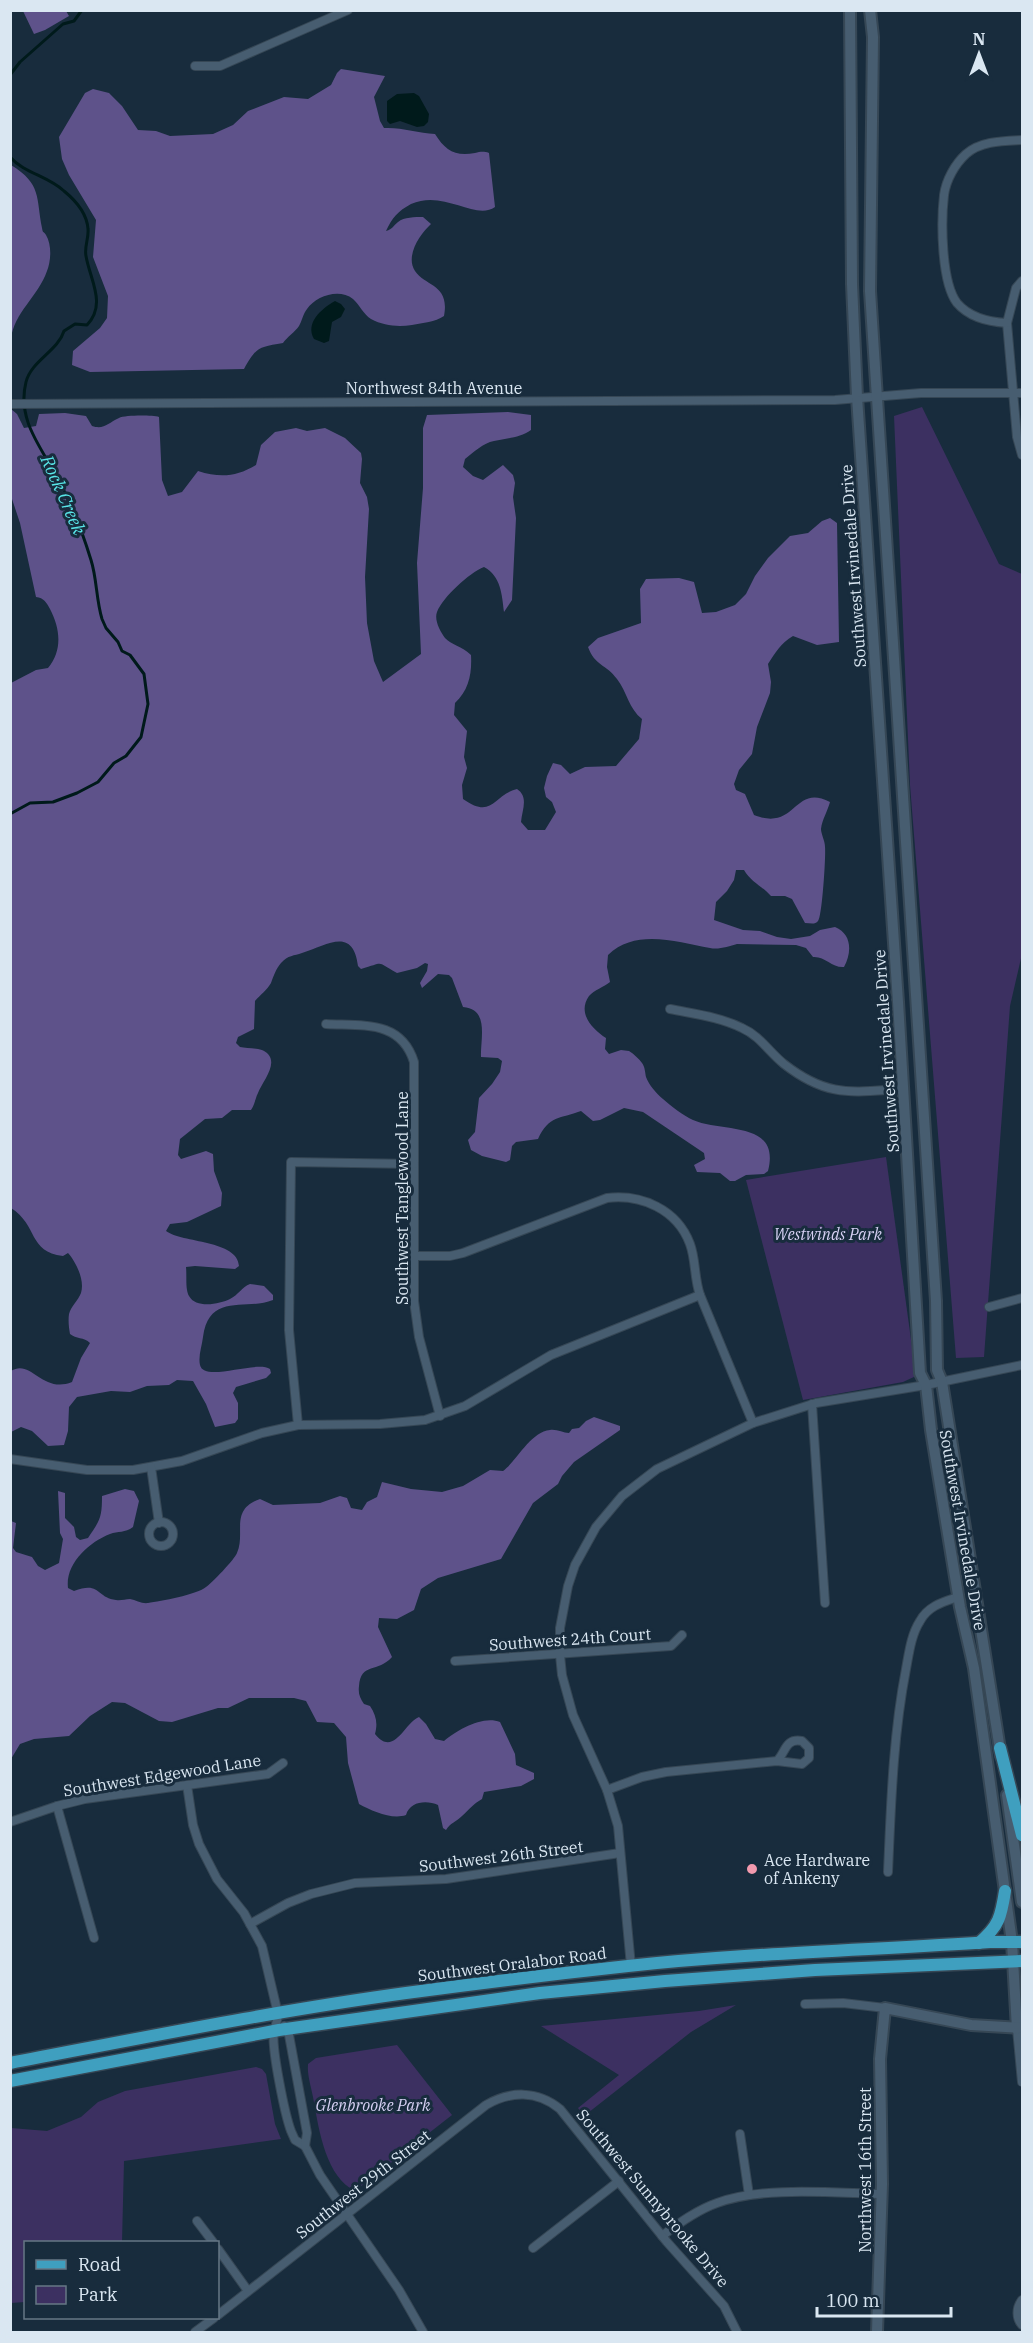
<svg xmlns="http://www.w3.org/2000/svg" width="1033" height="2343" viewBox="0 0 1033 2343" font-family="'IBM Plex Serif',serif">
	<style>
		.green { fill: #3c3061 }
		.forest { fill: #5e528a }
		.water { fill: #001a1b }
		.lines { fill: none; stroke-linecap: round; stroke-linejoin: round }
		.stream { stroke: #001a1b; stroke-width: 3 }
		.minor-casing { stroke: #364755; stroke-width: 10 }
		.secondary-casing { stroke: #364755; stroke-width: 14 }
		.primary-casing { stroke: #364755; stroke-width: 15 }
		.minor { stroke: #475d70; stroke-width: 8 }
		.secondary { stroke: #475d70; stroke-width: 10 }
		.primary { stroke: #3f9fbf; stroke-width: 12 }
		.poi-dot { fill: #f29aae; stroke: #182c3d; stroke-width: 2 }
		.labels { text-anchor: middle; stroke-width: 6; stroke-linejoin: round; paint-order: stroke }
		.street-label { font-size: 16px; fill: #dae7f2; stroke: #182c3d }
		.park-label { font-size: 16px; font-style: italic; fill: #d5cff2; stroke: #182c3d }
		.poi-label { font-size: 16px; fill: #dae7f2; stroke: #182c3d; text-anchor: start }
		.water-label { font-size: 18px; font-style: italic; fill: #58e5e8; stroke: #182c3d }
	</style>
	<rect width="100%" height="100%" fill="#182c3d"/>
	<g class="green">
		<polygon points="922,407 999,564 1022,574 1022,954 1010,1006 984,1357 956,1358 910,785 894,416"/>
		<polygon points="886,1157 916,1376 903,1382 803,1400 746,1180"/>
		<polygon points="736,2005 691,2032 584,2116 578,2108 619,2075 541,2026 699,2011"/>
		<path d="M 397,2045 L 452,2115 L 360,2187 L 350,2188 C 324,2171 318,2124 313,2097 C 311,2086 307,2075 308,2064 L 316,2058 Z"/>
		<polygon points="256,2067 262,2069 266,2074 275,2124 281,2139 124,2161 122,2242 26,2242 25,2302 11,2303 11,2128 47,2131 81,2117 98,2102 125,2091"/>
	</g>
	<g class="forest">
		<polygon points="23,11 66,11 69,16 45,30 34,34"/>
		<path d="M 341,69 L 385,76 L 374,97 L 380,121 L 384,128 C 401,127 418,133 435,134 C 445,150 455,157 475,153 C 480,152 483,151 489,153 L 495,207 C 475,221 444,189 411,204 C 398,211 392,218 386,231 C 393,229 393,226 398,222 C 404,217 415,217 423,217 L 431,224 C 420,234 405,256 415,271 C 426,287 450,284 444,316 C 435,322 423,323 412,325 C 398,327 384,326 371,319 C 363,314 360,305 353,299 C 339,288 316,296 307,309 C 303,314 302,321 299,326 C 295,332 287,337 283,343 C 259,347 256,347 244,369 L 90,372 L 72,365 L 73,351 L 100,328 L 107,318 L 108,296 L 93,257 L 96,220 L 69,175 L 62,159 L 59,137 L 85,93 L 93,89 L 109,93 L 122,106 L 138,130 L 156,131 L 170,136 L 213,134 L 233,125 L 248,111 L 284,97 L 308,99 L 331,85 L 337,73 Z"/>
		<path d="M 11,165 C 42,184 36,198 42,228 C 43,234 43,230 46,235 C 52,245 51,261 47,271 C 38,297 14,312 11,339 Z"/>
		<path d="M 11,409 L 17,414 L 24,428 L 36,426 L 39,414 L 65,413 L 86,416 L 92,426 C 104,430 108,423 119,418 C 125,415 152,415 159,417 L 162,480 L 168,496 L 182,492 L 198,471 C 220,478 236,477 256,465 L 261,445 L 275,432 L 296,428 L 307,431 L 325,428 L 345,438 L 361,453 L 362,459 L 360,483 L 367,497 L 369,509 L 365,577 L 367,623 L 374,661 L 383,682 L 421,654 L 417,563 L 423,488 L 423,428 L 427,415 L 508,412 L 531,415 L 531,430 C 520,438 507,438 494,441 C 483,443 474,452 465,459 L 463,467 L 473,476 L 483,480 L 503,465 L 513,475 L 515,483 L 513,497 L 516,518 L 512,600 L 504,612 C 502,595 501,576 484,567 C 469,573 443,597 437,612 C 434,620 440,631 445,638 C 451,645 462,646 471,655 C 472,674 469,690 455,703 L 454,715 L 467,731 L 464,757 L 467,768 L 462,785 L 463,799 C 493,820 493,795 517,789 C 529,797 522,810 521,822 L 528,830 L 545,830 L 556,812 L 552,802 L 546,797 L 544,788 L 547,776 L 553,763 L 561,765 L 570,774 L 585,767 L 616,766 L 639,739 L 642,719 C 629,709 627,692 617,679 C 606,664 595,666 588,647 L 598,638 L 641,623 L 640,589 L 646,579 L 679,578 L 694,582 L 702,613 L 716,612 L 735,605 L 746,594 L 755,576 L 768,558 L 790,536 L 808,533 L 822,521 L 830,518 L 837,523 L 839,642 L 817,645 L 793,636 C 781,643 775,653 768,664 L 771,682 L 770,693 L 757,727 L 752,754 L 739,770 L 734,784 L 736,790 L 745,794 L 754,815 C 797,832 793,783 830,802 C 828,810 822,820 821,829 C 821,834 825,841 825,847 C 826,856 822,917 818,921 C 815,925 810,923 805,923 L 792,899 L 785,896 L 771,896 C 762,886 751,882 744,870 L 736,870 L 734,880 L 727,891 L 716,902 L 714,920 L 743,930 L 760,931 L 777,937 L 791,939 L 810,936 L 820,930 L 835,927 C 852,934 852,952 844,967 C 832,968 825,956 813,957 L 806,948 L 796,945 L 737,944 C 729,946 719,950 710,948 C 677,942 636,928 608,955 L 607,967 L 610,982 C 604,987 594,990 589,996 C 577,1013 592,1029 606,1038 L 605,1049 L 609,1054 L 621,1050 L 629,1051 C 634,1054 639,1059 642,1063 C 645,1067 645,1072 646,1077 C 649,1085 656,1093 663,1099 C 671,1106 684,1116 693,1120 C 722,1133 781,1120 768,1171 L 764,1174 L 746,1175 L 735,1181 L 730,1181 L 720,1173 L 697,1172 L 694,1165 L 705,1159 L 704,1153 L 643,1112 L 624,1108 L 600,1120 L 593,1121 L 581,1111 C 560,1119 549,1115 538,1139 L 516,1142 L 512,1146 L 510,1160 L 506,1162 L 482,1156 L 471,1150 L 468,1140 L 475,1132 L 479,1098 L 492,1084 L 500,1072 L 502,1061 L 498,1058 L 481,1057 C 480,1040 490,1009 463,1007 L 452,978 L 449,975 L 438,974 L 422,988 L 420,983 L 427,971 L 428,964 L 425,963 L 417,968 L 397,973 C 375,961 386,962 361,969 L 358,966 C 353,926 327,945 302,953 C 294,956 288,955 281,963 C 276,969 274,975 271,983 C 267,990 260,995 255,1001 L 254,1029 L 238,1037 L 236,1043 L 240,1047 C 248,1049 262,1047 268,1054 C 278,1065 262,1082 258,1093 C 255,1099 255,1104 251,1110 L 232,1110 L 222,1118 L 205,1119 L 180,1139 L 178,1155 L 181,1159 L 206,1151 L 213,1154 L 214,1171 L 222,1193 L 221,1206 L 187,1222 L 170,1224 L 166,1231 C 182,1243 238,1240 239,1266 L 235,1269 L 195,1266 L 186,1267 C 187,1276 185,1289 189,1296 C 196,1309 220,1304 230,1299 C 238,1295 242,1287 250,1284 L 264,1286 L 273,1295 L 273,1300 C 246,1311 209,1292 203,1337 C 202,1346 198,1356 200,1365 C 204,1383 256,1360 270,1369 L 271,1373 L 266,1378 L 236,1387 L 233,1393 L 238,1403 L 238,1419 L 235,1423 L 215,1427 L 206,1404 L 193,1381 L 177,1380 L 169,1385 L 147,1386 L 130,1392 L 111,1391 L 77,1397 L 69,1407 L 68,1431 L 64,1445 L 48,1446 L 32,1431 L 21,1427 L 11,1432 L 11,1371 C 31,1358 42,1394 72,1382 L 81,1358 L 90,1343 C 84,1337 76,1339 70,1334 C 69,1328 68,1321 69,1314 C 71,1306 78,1301 81,1293 C 85,1280 76,1262 68,1253 L 63,1256 C 28,1252 38,1225 11,1208 L 11,683 L 36,670 L 48,668 C 63,650 60,628 50,609 C 46,602 44,598 36,597 L 20,523 L 11,496 Z"/>
		<path d="M 594,1417 L 620,1426 L 620,1430 L 574,1462 L 562,1476 L 558,1484 L 533,1503 L 501,1559 L 438,1578 L 421,1589 L 414,1610 L 397,1619 L 379,1618 L 378,1627 L 392,1657 C 378,1673 361,1662 359,1686 C 358,1694 360,1698 364,1704 L 370,1706 C 376,1715 378,1723 375,1734 C 394,1758 405,1722 419,1717 L 426,1724 L 435,1739 L 444,1741 C 457,1730 483,1715 500,1722 L 515,1754 L 516,1765 L 534,1773 L 534,1779 L 521,1786 L 484,1792 L 482,1799 C 473,1804 470,1809 462,1816 C 456,1822 450,1823 446,1830 L 443,1828 L 438,1805 C 427,1800 410,1801 406,1815 C 392,1820 372,1811 359,1804 L 348,1763 L 346,1737 L 334,1723 L 317,1722 L 306,1701 L 294,1698 L 249,1698 L 228,1708 L 218,1708 L 172,1722 L 159,1721 L 125,1703 L 112,1702 L 90,1716 L 69,1736 L 34,1739 L 20,1744 L 11,1759 L 11,1521 L 16,1523 L 13,1548 L 16,1552 L 32,1557 L 38,1566 L 45,1570 L 59,1563 L 63,1539 L 60,1533 L 58,1491 L 65,1493 L 65,1518 L 74,1527 L 76,1537 L 80,1540 L 88,1538 C 100,1520 102,1518 102,1496 L 125,1489 L 134,1491 L 139,1501 L 133,1527 C 125,1533 118,1531 110,1534 C 89,1542 65,1564 68,1588 L 74,1591 C 101,1581 96,1598 116,1600 C 121,1601 125,1599 130,1599 C 136,1600 142,1604 148,1603 C 161,1601 196,1595 206,1587 C 211,1584 235,1559 237,1553 C 246,1533 229,1510 260,1499 L 273,1505 L 320,1503 L 340,1496 L 347,1498 L 351,1508 L 362,1510 L 367,1502 L 377,1497 L 382,1482 L 411,1489 L 442,1492 L 463,1486 L 490,1470 L 503,1471 C 516,1462 530,1432 550,1430 C 557,1429 563,1433 569,1433 L 572,1429 L 579,1428 L 586,1421 Z"/>
	</g>
	<g class="water">
		<polygon points="414,93 419,96 429,114 428,122 424,126 417,127 400,121 390,124 387,121 387,101 397,94"/>
		<path d="M 335,301 L 341,304 L 345,309 L 341,317 L 332,322 L 329,341 L 324,343 L 314,339 C 305,323 321,309 335,301 Z"/>
	</g>
	<g class="lines">
		<g class="stream">
			<polyline points="10,75 20,62 63,24 74,21 82,10"/>
			<path d="M 10,157 C 24,173 48,176 64,191 C 75,200 87,214 88,229 C 89,238 84,247 86,256 C 90,280 107,304 87,325 L 75,324 L 64,331 C 58,351 31,361 26,382 C 16,422 44,450 60,483 C 73,507 83,534 91,560 C 97,579 96,599 102,619 L 106,628 L 118,642 L 122,651 L 130,655 L 144,674 L 148,704 L 141,737 L 126,756 L 114,763 L 98,782 L 77,793 L 53,802 L 30,803 L 10,814"/>
		</g>
		<g class="minor-casing">
			<g id="minor">
				<polyline points="195,66 220,66 348,10"/>
				<polyline points="1022,281 1016,288 1007,323 1017,437 1022,455"/>
				<path d="M 1007,323 C 989,322 969,317 957,303 C 941,282 941,221 944,195 C 946,180 955,164 966,154 C 981,141 1003,141 1022,140"/>
				<polyline points="10,404 835,400 921,393 1022,393"/>
				<path d="M 670,1009 C 694,1014 720,1017 742,1028 C 760,1036 769,1052 784,1064 C 828,1098 851,1092 903,1089"/>
				<path d="M 326,1024 C 363,1026 401,1020 414,1062 L 414,1301 L 419,1337 L 440,1416"/>
				<path d="M 413,1256 L 450,1256 L 463,1253 L 607,1198 C 641,1194 677,1209 690,1244 C 696,1260 694,1278 700,1295 L 753,1423"/>
				<polyline points="989,1307 1022,1298"/>
				<polyline points="812,1404 825,1603"/>
				<polyline points="298,1425 289,1330 291,1162 414,1164"/>
				<polyline points="10,1459 87,1470 133,1470 182,1461 262,1433 298,1425 380,1424 425,1420 465,1406 551,1355 700,1295"/>
				<polyline points="151,1467 159,1523"/>
				<circle cx="161" cy="1534" r="12"/>
				<polyline points="455,1661 671,1646 682,1635"/>
				<path d="M 187,1785 L 193,1825 L 199,1844 L 217,1879 L 244,1913 L 262,1946 L 278,2014 C 278,2021 275,2025 274,2032 C 271,2047 285,2115 291,2131 L 295,2140 L 305,2146 L 320,2175 L 399,2290 L 423,2332"/>
				<path d="M 607,1790 L 642,1777 L 666,1772 L 777,1761 L 802,1764 L 809,1758 L 809,1748 L 802,1741 C 785,1738 786,1752 777,1761"/>
				<polyline points="57,1806 94,1938"/>
				<polyline points="10,1822 57,1806 85,1799 268,1774 283,1763"/>
				<path d="M 888,1872 C 891,1804 893,1736 906,1669 C 909,1653 911,1635 920,1621 C 928,1606 943,1602 958,1597"/>
				<polyline points="250,1924 288,1903 311,1894 355,1883 446,1879 620,1853"/>
				<polyline points="631,1966 618,1826 607,1790 573,1715 562,1675 560,1655 560,1628 568,1586 575,1565 596,1527 622,1496 657,1469 753,1423 816,1403 926,1385 1022,1365"/>
				<polyline points="805,2004 843,2003 885,2008"/>
				<polyline points="284,2026 289,2035 307,2133 305,2146"/>
				<polyline points="1017,2029 1022,2082"/>
				<polyline points="740,2134 749,2195"/>
				<polyline points="197,2221 213,2242"/>
				<path d="M 662,2236 C 679,2223 697,2210 717,2203 C 763,2186 833,2193 882,2194"/>
				<polyline points="533,2248 619,2181"/>
				<polyline points="218,2249 248,2291"/>
				<path d="M 1022,2300 C 1016,2308 1016,2318 1022,2325"/>
				<path d="M 218,2315 L 486,2105 C 510,2091 537,2090 560,2109 L 667,2242 L 724,2306 L 737,2332"/>
				<polyline points="195,2332 214,2318"/>
			</g>
		</g>
		<g class="secondary-casing">
			<g id="secondary">
				<polyline points="850,10 852,284 857,397 898,1002 920,1373 926,1385 931,1430 960,1607 974,1668 1012,1942 1017,2029"/>
				<polyline points="870,10 873,37 870,291 936,1301 937,1370 942,1382 1001,1756"/>
				<polyline points="1007,1795 1022,1902"/>
				<polyline points="877,2332 882,2184 880,2059 885,2008 971,2025 1022,2028"/>
			</g>
		</g>
		<g class="primary-casing">
			<g id="primary">
				<polyline points="1000,1748 1022,1835"/>
				<path d="M 979,1943 C 999,1926 1001,1917 1005,1891"/>
				<path d="M 10,2063 C 142,2038 274,2011 406,1993 C 480,1983 554,1974 628,1966 C 748,1953 870,1950 990,1942 L 1022,1942"/>
				<polyline points="10,2081 279,2030 540,1993 665,1981 815,1970 1022,1961"/>
			</g>
		</g>
		<use href="#minor" class="minor"/>
		<use href="#secondary" class="secondary"/>
		<use href="#primary" class="primary"/>
	</g>
	<circle class="poi-dot" cx="752" cy="1869" r="6"/>
	<g class="labels">
		<g class="street-label">
			<text x="434" y="394">Northwest 84th Avenue</text>
			<text transform="translate(853 566) rotate(-94)" y="6">Southwest Irvinedale Drive</text>
			<text transform="translate(886 1051) rotate(-94)" y="6">Southwest Irvinedale Drive</text>
			<text transform="translate(402 1198) rotate(-90)" y="6">Southwest Tanglewood Lane</text>
			<text transform="translate(963 1530) rotate(80)" y="6">Southwest Irvinedale Drive</text>
			<text transform="translate(570 1639) rotate(-4)" y="6">Southwest 24th Court</text>
			<text transform="translate(162 1775) rotate(-9)" y="6">Southwest Edgewood Lane</text>
			<text transform="translate(501 1856) rotate(-7)" y="6">Southwest 26th Street</text>
			<text transform="translate(512 1964) rotate(-7)" y="6">Southwest Oralabor Road</text>
			<text transform="translate(865 2170) rotate(-90)" y="6">Northwest 16th Street</text>
			<text transform="translate(363 2184) rotate(-38)" y="6">Southwest 29th Street</text>
			<text transform="translate(653 2198) rotate(50)" y="6">Southwest Sunnybrooke Drive</text>
		</g>
		<g class="park-label">
			<text x="828" y="1240">Westwinds Park</text>
			<text x="373" y="2111">Glenbrooke Park</text>
		</g>
		<g class="poi-label">
			<text x="764" y="1866">Ace Hardware<tspan x="764" dy="18">of Ankeny</tspan></text>
		</g>
		<g class="water-label">
			<text transform="translate(63 495) rotate(66)" y="6">Rock Creek</text>
		</g>
	</g>
	<rect width="1033" height="2343" fill="none" stroke="#dae7f2" stroke-width="24"/>
	<rect x="24" y="2241" width="195" height="78" fill="#182c3d" stroke="#667785" stroke-width="1.5"/>
	<rect x="36" y="2260" width="30" height="9" fill="#3f9fbf" stroke="#667785" stroke-width="1.5"/>
	<text x="78" y="2271" font-size="18" fill="#dae7f2">Road</text>
	<rect x="36" y="2286" width="30" height="18" fill="#3c3061" stroke="#667785" stroke-width="1.5"/>
	<text x="78" y="2301" font-size="18" fill="#dae7f2">Park</text>
	<g transform="translate(979 54)" stroke="#182c3d" stroke-width="4.5" paint-order="stroke">
	<path d="M0-4.5L10 22L0 15L-10 22Z" fill="#dae7f2"/>
	<text y="-9" font-size="16" font-weight="bold" text-anchor="middle" fill="#dae7f2">N</text>
	</g>
	<path d="M817 2307v9h134v-9" fill="none" stroke="#dae7f2" stroke-width="3"/>
	<text x="826" y="2307" font-size="18" fill="#dae7f2" stroke="#182c3d" stroke-width="4.5" paint-order="stroke">100 m</text>
</svg>
